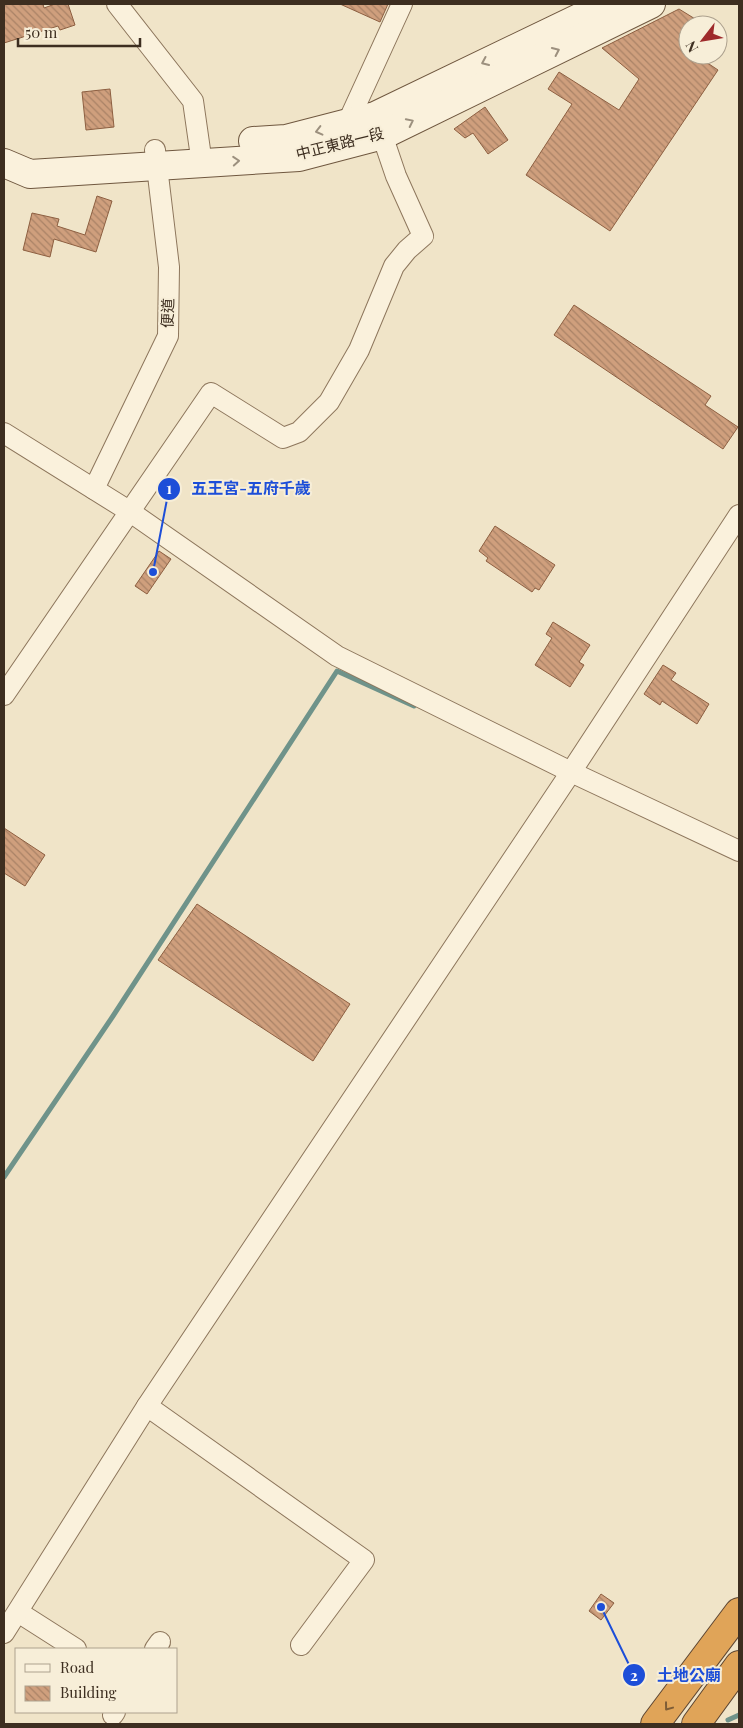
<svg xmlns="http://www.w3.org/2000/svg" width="743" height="1728" viewBox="0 0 743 1728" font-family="'Playfair Display','Noto Sans TC',serif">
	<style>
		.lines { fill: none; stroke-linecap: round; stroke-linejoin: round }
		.stream { stroke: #6f938a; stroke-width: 5 }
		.building { fill: url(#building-back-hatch); stroke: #8d5f41 }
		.street-casing { stroke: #8d765c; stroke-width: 22 }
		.secondary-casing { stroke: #6f573f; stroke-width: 30 }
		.highway-casing { stroke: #5b4430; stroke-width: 30 }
		.street { stroke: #faf1dc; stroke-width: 20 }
		.secondary { stroke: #faf1dc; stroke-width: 28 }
		.highway { stroke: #e0a458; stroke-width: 28 }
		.oneway { stroke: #9c907e }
		.oneway2 { stroke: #7e5d36 }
		.labels { text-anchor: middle; stroke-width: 4; stroke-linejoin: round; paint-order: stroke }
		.street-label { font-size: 15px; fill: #3d2e20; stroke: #f7eed8 }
		.leader { fill: none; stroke: #1d4ed8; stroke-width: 2 }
		.callout-dot { fill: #1d4ed8; stroke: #f7eed8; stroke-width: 2 }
		.mark-label { font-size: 15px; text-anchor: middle; font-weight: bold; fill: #fff }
		.callout-label { font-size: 16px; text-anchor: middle; font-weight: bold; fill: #1d4ed8; stroke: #f7eed8; stroke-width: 4; stroke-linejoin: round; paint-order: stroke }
	</style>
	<defs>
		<pattern id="building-back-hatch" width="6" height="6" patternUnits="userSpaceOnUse" patternTransform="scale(1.25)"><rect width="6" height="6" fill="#cf9f7d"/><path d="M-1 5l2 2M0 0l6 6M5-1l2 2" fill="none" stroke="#a98266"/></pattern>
	</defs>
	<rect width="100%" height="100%" fill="#f0e4c8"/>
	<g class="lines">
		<g class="stream">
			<polyline points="4,1177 113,1016 337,671 414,706"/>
			<polyline points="728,1720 739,1715"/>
		</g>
	</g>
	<g class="building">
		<polygon points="4,4 43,4 44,8 55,4 68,4 75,25 60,30 58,26 4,43"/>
		<polygon points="340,4 388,4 380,22"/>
		<polygon points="679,9 705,25 688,25 688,55 711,55 706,62 718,70 610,231 526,175 572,104 548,89 559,72 619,110 639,79 602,48"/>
		<polygon points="110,89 114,127 86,130 82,92"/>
		<polygon points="485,107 508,140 488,154 473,133 465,138 454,129"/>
		<polygon points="97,196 112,201 96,252 54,239 50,257 23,250 32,213 59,219 57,226 85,235"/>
		<polygon points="574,305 711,396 705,405 738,427 723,449 554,335"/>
		<polygon points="495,526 555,565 539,590 535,588 532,592 486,561 488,558 479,551"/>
		<polygon points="159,551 171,559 147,594 135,586"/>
		<polygon points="553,622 590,645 579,662 584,665 570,687 535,665 552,638 546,634"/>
		<polygon points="663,665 676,673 671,680 709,704 697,724 662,701 660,705 644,694"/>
		<polygon points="4,828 45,855 25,886 4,873"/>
		<polygon points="197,904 350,1004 313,1061 158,960"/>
		<polygon points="601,1594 614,1603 601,1620 589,1611"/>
	</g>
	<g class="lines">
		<g class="street-casing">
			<g id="street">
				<polyline points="117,4 193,101 202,164"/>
				<polyline points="348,133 347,124 402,4"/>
				<polyline points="4,433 129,511 337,656 571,772 739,851"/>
				<polyline points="94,489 168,336 169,267 155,150"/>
				<polyline points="4,695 211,393 283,438 299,432 329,402 359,350 394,266 407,250 423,236 396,176 378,123"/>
				<polyline points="147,1406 364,1560 301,1645"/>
				<polyline points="18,1612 76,1649"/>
				<polyline points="4,1633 147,1406 571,772 739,515"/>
				<polyline points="155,1649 160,1642"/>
				<polyline points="113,1715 115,1712"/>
			</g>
		</g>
		<g class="secondary-casing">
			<g id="secondary">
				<polyline points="253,141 286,139 375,116 608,4"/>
				<polyline points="4,163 30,174 299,157 383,135 651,4"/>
			</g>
		</g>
		<g class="highway-casing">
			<g id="highway">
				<polyline points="655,1724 739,1612"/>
				<polyline points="696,1724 739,1665"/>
			</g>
		</g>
		<use href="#street" class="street"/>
		<use href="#secondary" class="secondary"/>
		<use href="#highway" class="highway"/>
	</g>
	<defs><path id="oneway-chevron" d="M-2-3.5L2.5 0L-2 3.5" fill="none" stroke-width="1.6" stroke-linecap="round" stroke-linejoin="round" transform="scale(1.25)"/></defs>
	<g class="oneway">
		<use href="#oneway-chevron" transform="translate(556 51) rotate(-25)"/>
		<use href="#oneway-chevron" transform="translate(485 62) rotate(156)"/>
		<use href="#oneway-chevron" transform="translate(410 122) rotate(-26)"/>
		<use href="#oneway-chevron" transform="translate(319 131) rotate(166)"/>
		<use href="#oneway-chevron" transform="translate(236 161) rotate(-4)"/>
	</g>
	<use class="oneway2" href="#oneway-chevron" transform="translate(668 1707) rotate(127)"/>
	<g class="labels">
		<g class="street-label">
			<text transform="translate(340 144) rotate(-14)" y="5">中正東路一段</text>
			<text transform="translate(168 313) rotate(-88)" y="5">便道</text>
		</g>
	</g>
	<path class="leader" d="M153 572L169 489M601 1607L634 1675"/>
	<g class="callout-dot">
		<circle cx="153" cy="572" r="5"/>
		<circle cx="601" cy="1607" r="5"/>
		<circle cx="169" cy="489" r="12"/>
		<circle cx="634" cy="1675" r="12"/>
	</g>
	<g class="mark-label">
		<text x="169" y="494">1</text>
		<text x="634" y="1681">2</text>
	</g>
	<g class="callout-label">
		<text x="251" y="494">五王宮-五府千歲</text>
		<text x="689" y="1681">土地公廟</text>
	</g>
	<rect width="743" height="1728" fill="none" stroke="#3d2e20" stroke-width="10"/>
	<rect x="15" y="1648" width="162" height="65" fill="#f7eed8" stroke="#ada18e"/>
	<rect x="25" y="1664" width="25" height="8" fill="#faf1dc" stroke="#ada18e"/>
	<text x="60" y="1673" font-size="15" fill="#3d2e20">Road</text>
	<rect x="25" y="1686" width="25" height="15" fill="url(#building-back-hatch)" stroke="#ada18e"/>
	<text x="60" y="1698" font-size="15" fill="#3d2e20">Building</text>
	<g transform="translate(703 40) rotate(239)"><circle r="24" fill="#f7eed8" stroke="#ada18e"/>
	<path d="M0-4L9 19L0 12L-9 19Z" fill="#9e2a2b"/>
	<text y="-8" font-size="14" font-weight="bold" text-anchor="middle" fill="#3d2e20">N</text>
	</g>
	<path d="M18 38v8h122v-8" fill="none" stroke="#3d2e20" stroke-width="2.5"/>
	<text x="25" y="38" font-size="15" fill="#3d2e20" stroke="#f7eed8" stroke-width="4" paint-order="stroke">50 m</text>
</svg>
